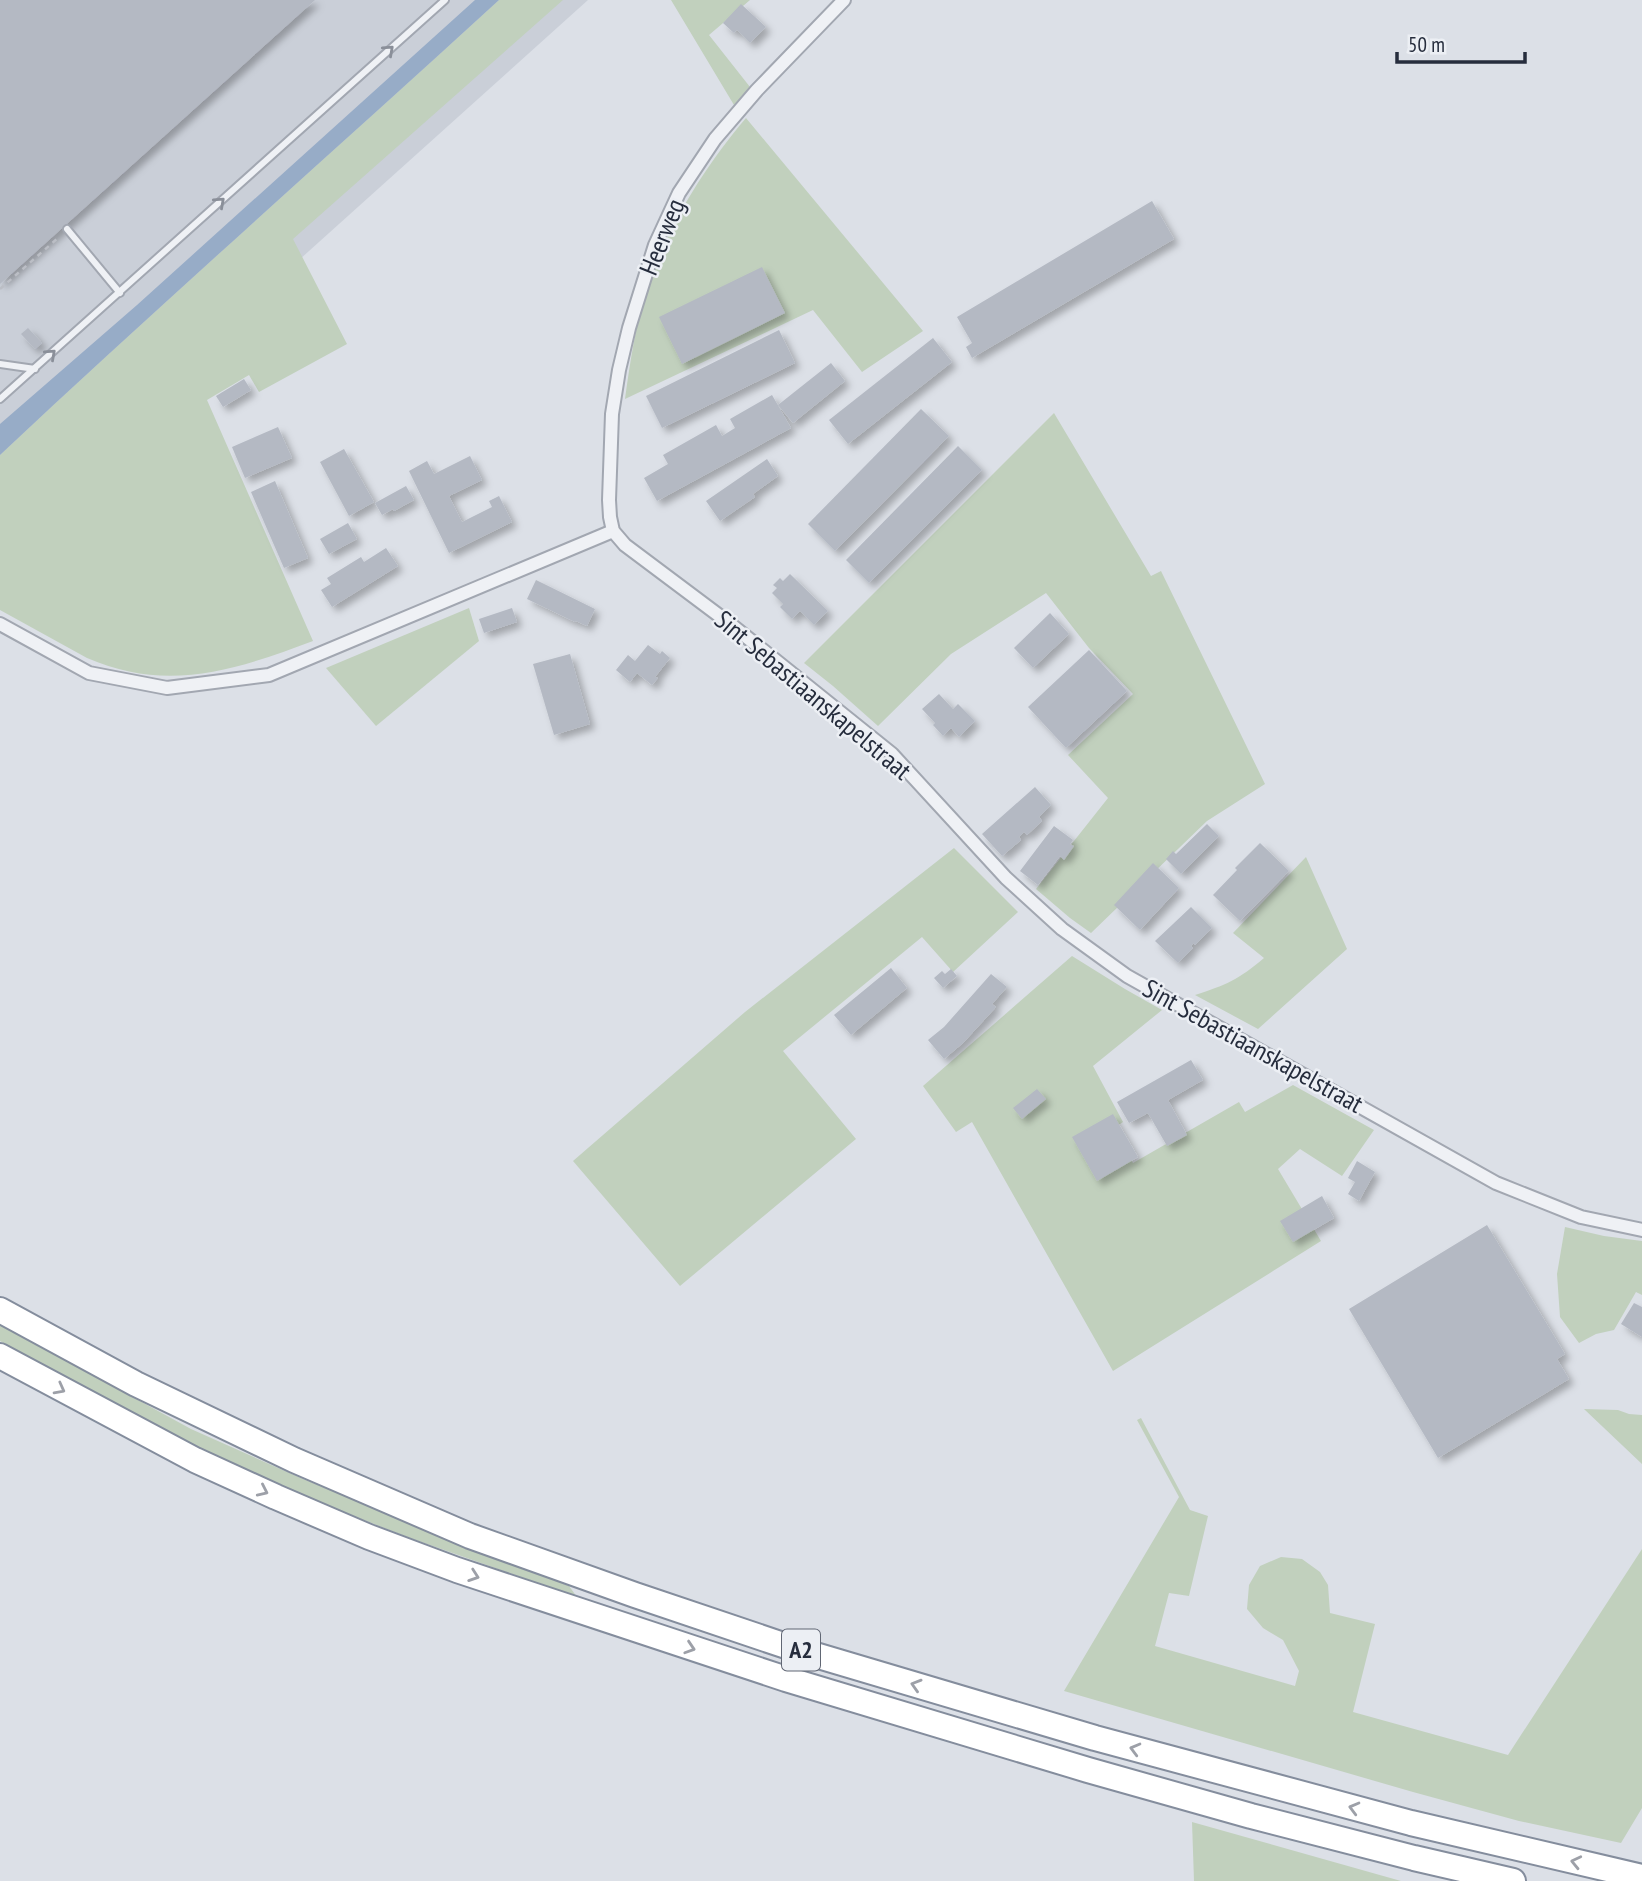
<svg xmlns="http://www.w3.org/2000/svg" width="1642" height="1881" viewBox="0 0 1642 1881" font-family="'PT Sans Narrow',sans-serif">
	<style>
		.built { fill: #cacfd8 }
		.green { fill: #c1d0bd }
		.water { fill: #97acc7 }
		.building { fill: #b4b9c3; filter: url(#shadow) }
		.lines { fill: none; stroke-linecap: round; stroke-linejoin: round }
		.lane-casing { stroke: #a2a7b1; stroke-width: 10 }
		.street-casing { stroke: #a2a7b1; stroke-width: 16 }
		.highway-casing { stroke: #848d9d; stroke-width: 28 }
		.path { stroke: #bbbec5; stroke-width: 2.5; stroke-dasharray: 5 5; stroke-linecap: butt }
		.lane { stroke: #eff1f5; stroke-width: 6 }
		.street { stroke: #eff1f5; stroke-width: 12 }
		.highway { stroke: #fff; stroke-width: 24 }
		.oneway { stroke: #8a8f99 }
		.oneway2 { stroke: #9da0a8 }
		.labels { text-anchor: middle; stroke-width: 5; stroke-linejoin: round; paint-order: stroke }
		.shield { fill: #eceff4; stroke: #616774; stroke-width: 2 }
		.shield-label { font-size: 24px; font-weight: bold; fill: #262d3d }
		.street-label { font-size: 26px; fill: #262d3d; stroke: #eceff4 }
	</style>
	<defs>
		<filter id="shadow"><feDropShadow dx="5" dy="5" stdDeviation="3.5" flood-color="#0004"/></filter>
	</defs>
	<rect width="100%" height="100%" fill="#dce0e7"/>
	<polygon class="built" points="0,0 588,0 0,529"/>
	<g class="green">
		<path d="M 499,0 L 563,0 L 293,239 L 347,344 L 259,392 L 249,375 L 207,400 L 313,641 C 236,670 167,693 87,658 L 0,610 L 0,455 C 164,301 333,152 499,0 Z"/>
		<polygon points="671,0 750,0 709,35 750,87 734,105"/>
		<path d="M 746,118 L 923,331 L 862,372 L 813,310 L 625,399 C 630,363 636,322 647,288 C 667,227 705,166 746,118 Z"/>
		<polygon points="1054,413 1151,576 1161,571 1265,784 1207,821 1091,933 1070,918 1036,889 1108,798 1068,755 1133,694 1089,648 1046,593 951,654 878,726 833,686 804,663"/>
		<polygon points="469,608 479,641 376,726 326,668"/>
		<polygon points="954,848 1018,912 953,972 922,937 783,1051 856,1139 680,1286 573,1161 745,1012"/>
		<path d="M 1306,857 L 1347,949 L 1258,1029 L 1195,995 C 1226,985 1238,980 1264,958 L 1233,933 Z"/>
		<polygon points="1072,956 1125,989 1162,1010 1093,1066 1123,1122 1113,1129 1133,1163 1239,1102 1245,1112 1293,1085 1374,1130 1342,1176 1300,1149 1278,1169 1321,1241 1113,1371 972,1122 956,1132 923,1086"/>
		<polygon points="1565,1227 1604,1236 1642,1241 1642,1295 1636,1292 1614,1330 1596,1334 1579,1343 1560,1317 1557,1274"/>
		<polygon points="0,1321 74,1365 191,1429 303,1479 569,1586 577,1597 410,1538 310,1499 176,1439 0,1341"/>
		<polygon points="1584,1409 1618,1410 1629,1414 1642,1415 1642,1464"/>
		<polygon points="1141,1418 1190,1510 1208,1516 1189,1596 1169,1593 1155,1646 1295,1686 1299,1671 1283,1640 1263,1628 1247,1609 1249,1585 1260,1566 1281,1557 1302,1559 1320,1572 1328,1585 1330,1613 1375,1624 1353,1712 1508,1755 1642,1549 1642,1808 1621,1843 1519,1821 1413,1792 1064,1691 1179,1497 1137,1420"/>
		<polygon points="1192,1822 1401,1881 1194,1881"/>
	</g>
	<path class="water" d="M 475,0 L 499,0 C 333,152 164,301 0,455 L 0,424 L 137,305 Z"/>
	<g class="building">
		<polygon points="0,0 315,0 0,284"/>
		<polygon points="741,4 766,27 750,43 737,30 734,33 723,23"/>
		<polygon points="1152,201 1174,239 972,358 966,347 972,343 957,317"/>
		<polygon points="762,267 785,313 682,364 659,317"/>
		<polygon points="28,328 42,343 35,349 21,334"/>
		<polygon points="779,330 795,363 662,428 646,396"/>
		<polygon points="933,338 952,362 848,444 829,420"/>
		<polygon points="831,363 845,381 793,423 778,405"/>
		<polygon points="244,379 251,390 223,407 216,396"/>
		<polygon points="772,395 791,428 657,501 644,478 668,464 663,455 716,425 722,436 735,428 730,419"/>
		<polygon points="921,409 949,436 835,551 808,524"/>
		<polygon points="278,427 292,458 245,478 232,447"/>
		<polygon points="958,446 982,470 869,583 846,560"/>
		<polygon points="344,449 374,502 349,516 320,462"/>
		<polygon points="470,456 482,480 449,496 462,522 492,507 489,501 499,496 512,522 449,553 409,471 427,461 434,474"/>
		<polygon points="767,459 778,476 753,494 755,497 720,521 706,501"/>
		<polygon points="275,481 308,558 284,568 251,492"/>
		<polygon points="406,486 414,500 394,511 393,509 382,515 375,503"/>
		<polygon points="348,523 357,539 329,554 320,539"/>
		<polygon points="386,548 398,566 332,607 321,590 331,584 327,578 361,557 364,562"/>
		<polygon points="790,574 828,611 814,625 800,611 792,619 780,607 783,604 772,593 777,588 773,585 780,578 783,581"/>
		<polygon points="536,580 595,609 587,626 576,621 575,622 527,599"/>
		<polygon points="512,608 517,622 484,633 479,619"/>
		<polygon points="1050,613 1069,634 1033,668 1014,648"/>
		<polygon points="648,645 660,654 662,651 670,658 655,677 658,678 652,685 637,673 630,682 616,670 628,655 635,661"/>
		<polygon points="1089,650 1127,691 1066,748 1028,707"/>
		<polygon points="570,654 590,724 554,735 533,664"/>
		<polygon points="939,694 953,709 958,704 975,721 959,737 951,728 943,736 933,725 935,723 922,709"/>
		<polygon points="1035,787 1051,805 1039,817 1042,821 1027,835 1024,832 1019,837 1021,840 1002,856 982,834"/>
		<polygon points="1207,824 1219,836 1181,874 1166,859 1173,851 1176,854"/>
		<polygon points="1054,826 1073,840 1070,844 1074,846 1064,860 1060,856 1038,885 1020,871"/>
		<polygon points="1260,843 1289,871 1240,921 1213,895 1237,870 1235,868"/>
		<polygon points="1153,863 1179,888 1140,930 1114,905"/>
		<polygon points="1191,907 1212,928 1195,945 1194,943 1191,946 1193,948 1178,963 1155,941"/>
		<polygon points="891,968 907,988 851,1035 834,1015"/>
		<polygon points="951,969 957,976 943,988 934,978 942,971 945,974"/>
		<polygon points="991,974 1007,987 992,1004 996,1007 963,1043 944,1059 928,1040 944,1027"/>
		<polygon points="1191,1060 1203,1080 1168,1100 1187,1135 1167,1146 1148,1113 1129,1123 1117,1102"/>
		<polygon points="1037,1089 1046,1099 1022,1119 1013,1108"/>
		<polygon points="1113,1114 1138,1157 1097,1181 1072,1137"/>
		<polygon points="1357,1161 1375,1172 1359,1201 1348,1194 1355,1182 1348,1178"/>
		<polygon points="1322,1196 1334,1218 1293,1242 1280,1221"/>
		<polygon points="1487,1225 1565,1354 1557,1359 1569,1379 1438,1458 1349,1309"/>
		<polygon points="1634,1303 1642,1307 1642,1337 1621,1324"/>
	</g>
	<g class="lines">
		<g class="lane-casing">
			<g id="lane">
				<polyline points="67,229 120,293"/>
				<polyline points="0,364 35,369"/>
				<polyline points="0,399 445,0"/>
			</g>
		</g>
		<g class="street-casing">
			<g id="street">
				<polyline points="844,0 757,90 715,139 679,193 655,245 629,328 619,370 612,414 609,500 610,517 613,531 625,545 729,623 892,754 1006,878 1062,929 1127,976 1496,1183 1581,1217 1642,1230"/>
				<polyline points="0,624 89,673 167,688 269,675 613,531"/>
			</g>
		</g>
		<g class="highway-casing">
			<g id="highway">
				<polyline points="0,1310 136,1384 294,1460 470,1536 635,1595 795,1649 1095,1738 1411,1823 1642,1877"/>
				<polyline points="0,1356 195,1460 276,1497 369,1537 457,1570 786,1679 1088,1770 1251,1816 1414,1858 1513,1881"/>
			</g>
		</g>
		<polyline class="path" points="0,289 58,238"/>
		<use href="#lane" class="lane"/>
		<use href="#street" class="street"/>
		<use href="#highway" class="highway"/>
	</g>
	<defs><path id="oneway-chevron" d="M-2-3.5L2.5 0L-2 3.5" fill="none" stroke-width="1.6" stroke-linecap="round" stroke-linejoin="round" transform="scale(1.75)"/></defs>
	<g class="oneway">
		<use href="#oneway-chevron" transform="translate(389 50) rotate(-42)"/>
		<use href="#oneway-chevron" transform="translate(220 202) rotate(-42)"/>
		<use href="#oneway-chevron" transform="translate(51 354) rotate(-42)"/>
	</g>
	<g class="oneway2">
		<use href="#oneway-chevron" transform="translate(60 1389) rotate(28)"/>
		<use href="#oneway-chevron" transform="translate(263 1491) rotate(25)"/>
		<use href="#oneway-chevron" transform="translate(474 1576) rotate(19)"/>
		<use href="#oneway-chevron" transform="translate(690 1648) rotate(18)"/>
		<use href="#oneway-chevron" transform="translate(916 1685) rotate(-163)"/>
		<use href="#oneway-chevron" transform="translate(1135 1749) rotate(-165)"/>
		<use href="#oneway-chevron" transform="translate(1354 1808) rotate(-165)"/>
		<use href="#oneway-chevron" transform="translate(1576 1862) rotate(-167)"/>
	</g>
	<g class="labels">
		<rect class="shield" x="782" y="1629.5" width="38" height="41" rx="5"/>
		<g class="shield-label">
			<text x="801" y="1658">A2</text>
		</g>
		<g class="street-label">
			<text transform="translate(662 237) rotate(-68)" y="9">Heerweg</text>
			<text transform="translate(813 695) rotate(40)" y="9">Sint Sebastiaanskapelstraat</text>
			<text transform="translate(1253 1046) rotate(29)" y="9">Sint Sebastiaanskapelstraat</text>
		</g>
	</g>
	<path d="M1397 52v10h128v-10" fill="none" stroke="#262d3d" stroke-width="3.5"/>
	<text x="1408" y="52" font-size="21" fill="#262d3d" stroke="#eceff4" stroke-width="5" paint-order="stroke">50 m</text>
</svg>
